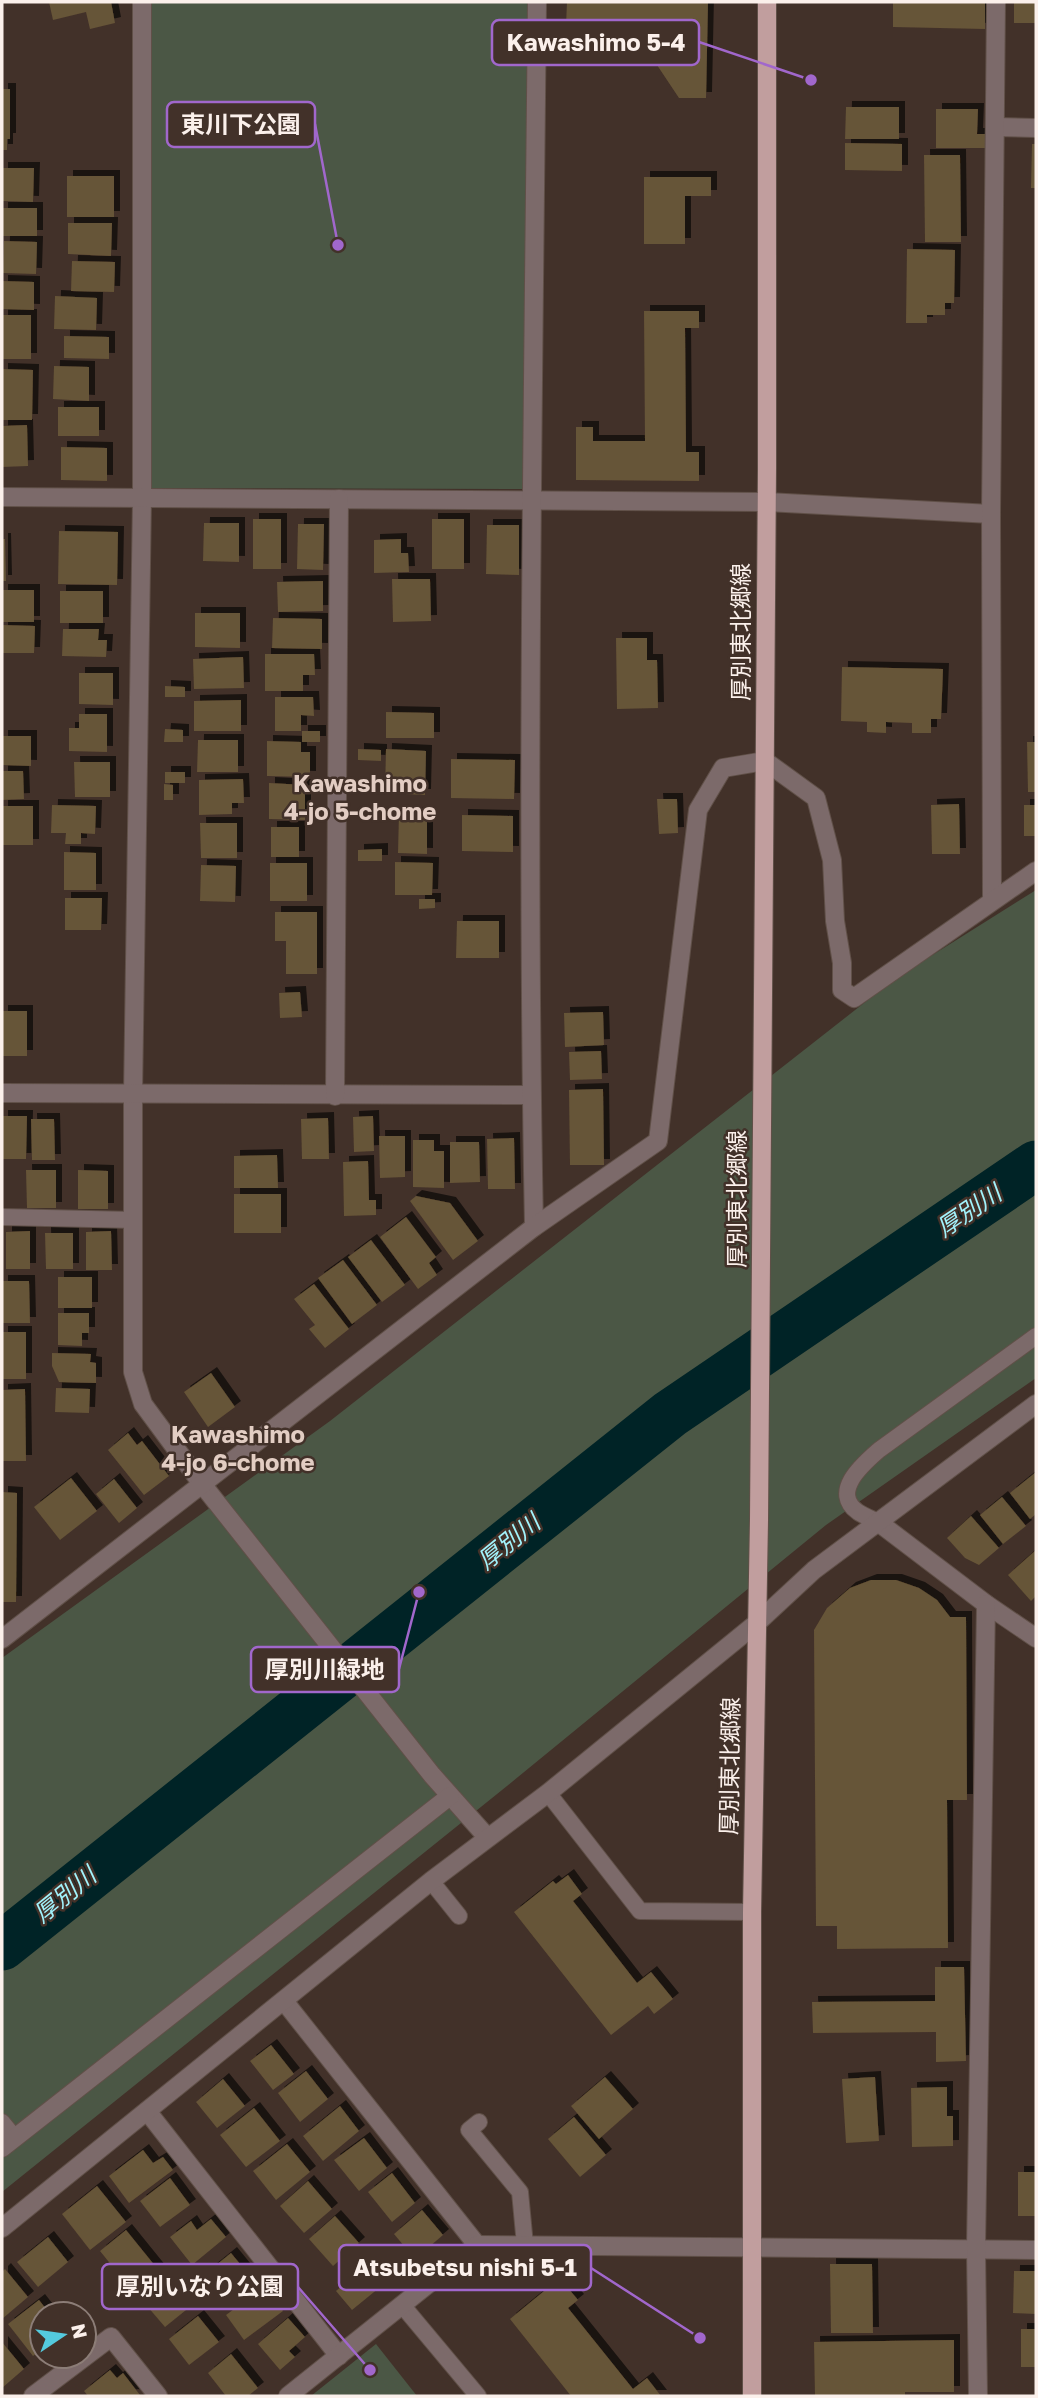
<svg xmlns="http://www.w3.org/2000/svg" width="1038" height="2398" viewBox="0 0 1038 2398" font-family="'Golos Text','Noto Sans JP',sans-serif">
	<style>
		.green { fill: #4b5745 }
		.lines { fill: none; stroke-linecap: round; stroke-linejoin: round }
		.river { stroke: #002326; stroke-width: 49 }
		.building { fill: #665437; filter: url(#shadow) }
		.lane-casing { stroke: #605048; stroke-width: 18 }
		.street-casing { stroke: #605048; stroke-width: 20 }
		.primary-casing { stroke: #605048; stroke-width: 20 }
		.lane { stroke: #7c6a6a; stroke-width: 16 }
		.street { stroke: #7c6a6a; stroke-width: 18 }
		.primary { stroke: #c19e9e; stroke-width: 18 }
		.labels { text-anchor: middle; stroke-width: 5; stroke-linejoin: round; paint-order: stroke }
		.street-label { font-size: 23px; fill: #fbf0eb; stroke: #423129 }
		.neighbourhood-label { font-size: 24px; font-weight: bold; fill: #e2cdc3; stroke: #423129 }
		.water-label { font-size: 24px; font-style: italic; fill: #a2f3fc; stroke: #423129 }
		.leader { fill: none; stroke: #a167cc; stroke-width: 2.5 }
		.callout-dot { fill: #a167cc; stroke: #423129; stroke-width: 2.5 }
		.callout { fill: #423129; stroke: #a167cc; stroke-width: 2.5 }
		.callout-label { font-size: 24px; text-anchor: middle; font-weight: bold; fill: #fbf0eb }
	</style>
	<defs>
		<filter id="shadow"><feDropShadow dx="6" dy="-6" stdDeviation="0" flood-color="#0009"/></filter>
	</defs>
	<rect width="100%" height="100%" fill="#423129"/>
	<g class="green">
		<polygon points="151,2 530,2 524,489 148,488"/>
		<polygon points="1036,890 1036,1378 826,1525 507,1786 2,2192 2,1658 330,1421 896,978"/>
		<polygon points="376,2344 417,2396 311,2396"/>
	</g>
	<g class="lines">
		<polyline class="river" points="2,1946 670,1414 1036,1165"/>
	</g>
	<g class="building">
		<polygon points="49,2 111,2 115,23 90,29 86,12 53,20"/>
		<polygon points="567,2 708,2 706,98 679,98 649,53 650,28 566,26"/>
		<polygon points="893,2 985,2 985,29 893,27"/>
		<rect x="1014" y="2" width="22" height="21"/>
		<polygon points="2,89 10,89 10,139 7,139 7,150 2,150"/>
		<polygon points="846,107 899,107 899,139 845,139"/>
		<polygon points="936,109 978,109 977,134 985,134 985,148 936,148"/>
		<polygon points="845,143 902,144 902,171 845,170"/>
		<polygon points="1032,144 1036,144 1036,188 1031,188"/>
		<polygon points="924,155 960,155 961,242 925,242"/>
		<polygon points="2,168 34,168 33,202 2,201"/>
		<rect x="67" y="176" width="47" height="41"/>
		<polygon points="644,177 711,177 711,196 685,196 685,244 644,244"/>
		<rect x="2" y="208" width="35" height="28"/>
		<polygon points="68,223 112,223 111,256 68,254"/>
		<polygon points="4,241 37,242 36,274 3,273"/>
		<polygon points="907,249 955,250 954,303 945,303 945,315 927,315 927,323 906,323"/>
		<polygon points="72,261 115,262 114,292 71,291"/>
		<polygon points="2,281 34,282 34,310 2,309"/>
		<polygon points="55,296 97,298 96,330 54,329"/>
		<polygon points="644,311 699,311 699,328 685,328 686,452 699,452 699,481 576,480 576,427 593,427 593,441 645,441"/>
		<rect x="2" y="315" width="29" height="44"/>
		<polygon points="64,336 109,337 109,359 64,358"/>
		<polygon points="54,366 89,367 89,401 53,399"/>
		<polygon points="2,369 33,370 32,420 2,420"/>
		<rect x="58" y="407" width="41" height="29"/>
		<polygon points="27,425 28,466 2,467 2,426"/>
		<polygon points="61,447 107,448 107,481 61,480"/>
		<rect x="253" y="519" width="28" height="50"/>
		<rect x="432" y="519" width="32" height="50"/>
		<polygon points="204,523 239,523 239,562 203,561"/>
		<polygon points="298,524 324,524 323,570 297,569"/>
		<polygon points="487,525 519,525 519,575 486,574"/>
		<polygon points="59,531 118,532 117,585 58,584"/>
		<polygon points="2,539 5,539 6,581 2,581"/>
		<polygon points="401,539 401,553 408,553 409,572 374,573 374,540"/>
		<polygon points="392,579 430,579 431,621 393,622"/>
		<polygon points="323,581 323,611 278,612 277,582"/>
		<rect x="2" y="590" width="32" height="32"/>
		<rect x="60" y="591" width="43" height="32"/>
		<polygon points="195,613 240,613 240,648 195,647"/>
		<polygon points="273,618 322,619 322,649 272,648"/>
		<polygon points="2,625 35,626 34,653 2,653"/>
		<polygon points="63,629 99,629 98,640 107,640 106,657 62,656"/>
		<polygon points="616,638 647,638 647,660 657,660 658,708 617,709"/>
		<polygon points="265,654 314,654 315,675 303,675 303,691 265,691"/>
		<polygon points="243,657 244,688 194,689 193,659"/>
		<polygon points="842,667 943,669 941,719 931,719 931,733 912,733 912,723 886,722 886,733 867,732 867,722 841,721"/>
		<polygon points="79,673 113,673 113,705 79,704"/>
		<polygon points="165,686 185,687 185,697 165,697"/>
		<polygon points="275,697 313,697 314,716 301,715 301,731 275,731"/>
		<polygon points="241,700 241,731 194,731 194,701"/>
		<polygon points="386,712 434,713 434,738 386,738"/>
		<polygon points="79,714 107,714 107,752 69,751 69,728 79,728"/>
		<polygon points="165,729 183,730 183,742 164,742"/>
		<rect x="302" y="731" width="18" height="11"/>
		<polygon points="2,736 31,736 31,766 2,765"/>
		<polygon points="198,740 238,740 238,772 197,772"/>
		<polygon points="267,741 301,742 301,752 310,752 310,777 267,776"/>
		<polygon points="1027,742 1036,742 1036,792 1028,792"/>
		<polygon points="358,749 381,750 381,761 358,760"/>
		<polygon points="386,749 426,751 425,795 385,793"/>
		<polygon points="451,759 515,760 514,799 451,798"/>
		<polygon points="74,762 110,762 110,797 75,797"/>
		<polygon points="2,771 23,771 24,799 2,800"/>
		<rect x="165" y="772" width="20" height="11"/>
		<polygon points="243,779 244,803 232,803 232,814 199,815 199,780"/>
		<polygon points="269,783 305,785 305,820 269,819"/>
		<polygon points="164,784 173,785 173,800 164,800"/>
		<polygon points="657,799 677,799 678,833 659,834"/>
		<polygon points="959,804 960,854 932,854 931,805"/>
		<polygon points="52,805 96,806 95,834 81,833 81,844 65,844 66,833 51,833"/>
		<rect x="1024" y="805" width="12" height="31"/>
		<rect x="2" y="806" width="31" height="39"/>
		<polygon points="399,813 427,813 427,854 398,853"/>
		<polygon points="462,815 513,816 513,852 462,851"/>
		<polygon points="200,823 237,823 237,858 201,858"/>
		<rect x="271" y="827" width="28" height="30"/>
		<polygon points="382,849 382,861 358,861 358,850"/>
		<polygon points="64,852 96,853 96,890 64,890"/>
		<polygon points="395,862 433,863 432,895 395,895"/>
		<rect x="270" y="863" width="37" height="38"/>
		<polygon points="201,865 236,866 235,902 200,901"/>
		<polygon points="65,898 102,898 101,930 65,930"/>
		<polygon points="419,899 435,899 435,908 419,909"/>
		<polygon points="275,912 317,912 317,974 286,974 286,941 275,941"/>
		<polygon points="457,921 499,921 499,958 456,958"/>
		<polygon points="300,992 302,1017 280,1018 279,993"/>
		<rect x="2" y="1011" width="25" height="45"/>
		<polygon points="603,1012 604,1045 565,1047 564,1013"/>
		<polygon points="601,1051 602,1079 570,1080 569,1052"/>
		<polygon points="603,1089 604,1165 570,1165 569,1090"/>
		<polygon points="2,1116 27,1116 26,1159 2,1159"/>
		<polygon points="373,1116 374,1151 354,1152 353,1117"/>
		<polygon points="328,1118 329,1159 302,1159 301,1119"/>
		<polygon points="31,1119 54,1119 55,1160 32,1160"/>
		<polygon points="379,1136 405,1136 405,1177 380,1178"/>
		<polygon points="514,1138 515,1189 488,1189 487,1139"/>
		<polygon points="413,1140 434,1140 434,1151 444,1151 444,1188 413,1187"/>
		<polygon points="450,1142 479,1142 480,1182 450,1183"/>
		<polygon points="277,1155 278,1188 234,1188 234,1156"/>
		<polygon points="368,1161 369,1200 376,1200 376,1215 344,1216 343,1162"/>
		<polygon points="26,1170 56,1170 56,1208 27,1208"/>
		<polygon points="78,1170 108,1171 108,1209 78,1209"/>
		<rect x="234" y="1194" width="47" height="39"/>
		<polygon points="416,1196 450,1203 478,1241 453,1260 410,1201"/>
		<polygon points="406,1217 436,1257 429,1263 437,1275 418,1289 380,1237"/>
		<polygon points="30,1231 30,1269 6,1269 6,1232"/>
		<polygon points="111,1231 112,1270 86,1270 86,1232"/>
		<polygon points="45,1233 73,1233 73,1269 46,1269"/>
		<polygon points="371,1240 405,1285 382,1302 348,1257"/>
		<polygon points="343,1260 377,1305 352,1324 318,1278"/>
		<rect x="58" y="1277" width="34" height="31"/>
		<polygon points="2,1281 29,1281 30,1323 2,1323"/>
		<polygon points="314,1284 349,1329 325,1348 309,1329 315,1325 294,1299"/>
		<polygon points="58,1313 89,1313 89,1333 82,1333 82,1346 58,1345"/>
		<rect x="2" y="1332" width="24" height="47"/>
		<polygon points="52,1353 91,1354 90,1362 96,1363 96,1383 59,1382 52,1366"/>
		<polygon points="211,1373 235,1407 208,1427 184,1392"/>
		<polygon points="56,1388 90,1389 89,1413 55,1412"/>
		<polygon points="25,1389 26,1461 2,1461 2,1390"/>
		<polygon points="128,1433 137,1445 142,1441 169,1476 144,1495 108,1450"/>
		<polygon points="1036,1472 1036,1514 1030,1519 1010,1493"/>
		<polygon points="71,1478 97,1511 60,1540 34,1507"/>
		<polygon points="114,1479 137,1508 119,1523 96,1494"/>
		<polygon points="2,1492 17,1493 16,1602 2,1602"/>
		<polygon points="1002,1497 1026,1526 1003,1544 980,1515"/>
		<polygon points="971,1516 999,1548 979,1565 965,1558 947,1538"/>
		<polygon points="1036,1550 1036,1596 1031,1601 1008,1575"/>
		<polygon points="871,1580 896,1580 919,1588 937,1600 950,1617 966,1617 967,1800 947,1800 948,1948 837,1949 837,1926 816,1926 814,1630 827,1608 850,1588"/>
		<polygon points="568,1875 582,1894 573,1901 637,1983 651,1972 673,1999 654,2014 648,2006 611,2035 514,1912 553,1881 556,1884"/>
		<polygon points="935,1967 964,1967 966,2061 936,2062 936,2032 813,2033 812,2002 935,2001"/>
		<polygon points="271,2045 294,2074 273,2090 250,2061"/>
		<polygon points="306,2071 328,2099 300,2122 278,2093"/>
		<polygon points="605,2077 633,2109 599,2139 571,2106"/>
		<polygon points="875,2077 879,2141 846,2143 842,2079"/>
		<polygon points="223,2079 245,2106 217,2128 196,2102"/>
		<polygon points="947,2087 947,2116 953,2116 953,2146 912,2147 911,2088"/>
		<polygon points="340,2106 359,2131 323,2161 303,2136"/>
		<polygon points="254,2108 280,2141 246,2167 220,2135"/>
		<polygon points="574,2117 606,2155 580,2177 548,2139"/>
		<polygon points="364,2138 387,2168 359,2191 334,2160"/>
		<polygon points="287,2144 310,2172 276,2200 253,2171"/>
		<polygon points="143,2150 153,2163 163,2157 173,2170 129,2203 109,2176"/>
		<rect x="1018" y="2172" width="18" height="44"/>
		<polygon points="392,2173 415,2203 392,2222 368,2192"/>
		<polygon points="170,2178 190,2205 160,2227 140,2201"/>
		<polygon points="308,2181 332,2209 304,2233 280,2206"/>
		<polygon points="97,2186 126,2222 90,2250 62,2214"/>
		<polygon points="422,2210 443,2235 415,2259 394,2234"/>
		<polygon points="335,2216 359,2243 333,2266 309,2239"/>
		<polygon points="211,2219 226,2237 192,2265 170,2237 191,2221 197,2230"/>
		<polygon points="126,2230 160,2272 135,2292 131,2286 124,2292 116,2281 121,2277 100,2251"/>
		<polygon points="48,2237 68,2262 38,2287 17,2262"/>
		<polygon points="368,2251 390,2279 352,2310 336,2291 350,2279 344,2271"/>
		<polygon points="231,2253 249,2275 218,2300 200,2278"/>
		<polygon points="830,2264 872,2264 873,2333 831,2333"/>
		<polygon points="5,2269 28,2297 2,2319 2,2272"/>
		<polygon points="1014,2271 1036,2271 1036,2314 1013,2313"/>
		<polygon points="167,2277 191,2306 165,2327 141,2299"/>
		<polygon points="563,2282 578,2300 568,2308 633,2389 647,2378 661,2396 571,2396 510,2319 549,2287 552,2291"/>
		<polygon points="265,2286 283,2311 244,2340 226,2315"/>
		<polygon points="39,2300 50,2314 42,2314 42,2349 33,2356 8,2324"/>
		<polygon points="198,2316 219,2342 189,2365 169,2339"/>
		<polygon points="288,2318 305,2337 289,2351 295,2357 280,2370 258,2344"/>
		<rect x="1021" y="2329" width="15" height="38"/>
		<polygon points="954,2340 954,2392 905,2392 905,2396 815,2396 814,2342"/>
		<polygon points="2,2342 24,2369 2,2388"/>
		<polygon points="231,2354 258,2388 248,2396 226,2396 208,2373"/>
		<polygon points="110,2370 117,2378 123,2373 140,2395 88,2396 84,2391"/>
	</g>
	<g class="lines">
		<g class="lane-casing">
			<g id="lane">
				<polyline points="2,1217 134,1220"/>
				<path d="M 878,1522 C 872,1519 864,1516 858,1512 C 830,1492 863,1464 879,1450 L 1036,1336"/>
				<polyline points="548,1793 640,1911 752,1912"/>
				<polyline points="431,1881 459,1916"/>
				<polyline points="2,2122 15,2138"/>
				<polyline points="479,2122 469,2130 520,2192 525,2245"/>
				<polyline points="402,2305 478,2396"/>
			</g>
		</g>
		<g class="street-casing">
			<g id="street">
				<polyline points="142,2 142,498 133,1095 133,1372 143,1404 202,1484 432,1775 487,1837"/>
				<polyline points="996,127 1036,128"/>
				<polyline points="2,497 767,502 991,514"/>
				<polyline points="992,901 991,514 996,2"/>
				<polyline points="2,1093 531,1095"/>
				<polyline points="335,1096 339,499"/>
				<path d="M 534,1227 C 526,819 533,410 537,2"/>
				<polyline points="878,1522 986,1604 1036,1638"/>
				<polyline points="2,1639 534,1227 658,1141 698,810 723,768 765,761 816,798 832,860 835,921 842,963 842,990 854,998 1036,871"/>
				<polyline points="284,2001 477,2245"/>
				<polyline points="147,2111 339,2356"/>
				<polyline points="2,2148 450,1796"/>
				<polyline points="2,2228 431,1881 548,1793 758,1622 814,1570 1036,1404"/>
				<polyline points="33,2396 111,2337 158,2396"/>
				<polyline points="288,2396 477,2245 1036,2250"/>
				<polyline points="978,2396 976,2249 986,1604"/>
			</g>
		</g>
		<g class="primary-casing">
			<polyline id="primary" points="752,2396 752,1912 759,1520 767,469 767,2"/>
		</g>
		<use href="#lane" class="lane"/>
		<use href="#street" class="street"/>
		<use href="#primary" class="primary"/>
	</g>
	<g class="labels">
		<g class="street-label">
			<text transform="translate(741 632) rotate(-90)" y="8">厚別東北郷線</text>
			<text transform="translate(737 1199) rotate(-90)" y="8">厚別東北郷線</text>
			<text transform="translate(730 1766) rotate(-89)" y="8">厚別東北郷線</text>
		</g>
		<g class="neighbourhood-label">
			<text x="360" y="792">Kawashimo<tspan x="360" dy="28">4-jo 5-chome</tspan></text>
			<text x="238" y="1443">Kawashimo<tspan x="238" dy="28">4-jo 6-chome</tspan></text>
		</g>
		<g class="water-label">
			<text transform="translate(969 1211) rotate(-34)" y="8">厚別川</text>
			<text transform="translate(509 1542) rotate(-39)" y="8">厚別川</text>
			<text transform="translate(65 1895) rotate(-39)" y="8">厚別川</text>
		</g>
	</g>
	<path class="leader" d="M811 80L699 42M338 245L315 124M419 1592L399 1669M700 2338L591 2268M370 2370L298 2287"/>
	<g class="callout-dot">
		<circle cx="811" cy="80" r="7"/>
		<circle cx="338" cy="245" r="7"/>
		<circle cx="419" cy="1592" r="7"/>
		<circle cx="700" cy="2338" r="7"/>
		<circle cx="370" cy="2370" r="7"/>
	</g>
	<g class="callout">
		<rect x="492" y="20" width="207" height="45" rx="7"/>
		<rect x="167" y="102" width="148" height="45" rx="7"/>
		<rect x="251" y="1647" width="148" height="45" rx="7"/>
		<rect x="339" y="2245" width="252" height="45" rx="7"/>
		<rect x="102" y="2264" width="196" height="45" rx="7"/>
	</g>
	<g class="callout-label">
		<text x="596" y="51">Kawashimo 5-4</text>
		<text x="241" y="133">東川下公園</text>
		<text x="325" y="1678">厚別川緑地</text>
		<text x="465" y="2276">Atsubetsu nishi 5-1</text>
		<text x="200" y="2295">厚別いなり公園</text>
	</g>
	<rect width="1038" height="2398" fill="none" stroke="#fbf0eb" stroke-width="7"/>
	<g transform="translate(63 2335) rotate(77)"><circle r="33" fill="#423129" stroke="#8c7d77" stroke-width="2"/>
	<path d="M0-5L12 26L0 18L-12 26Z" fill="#54cade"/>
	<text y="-10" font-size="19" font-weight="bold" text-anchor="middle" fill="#fbf0eb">N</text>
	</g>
</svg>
